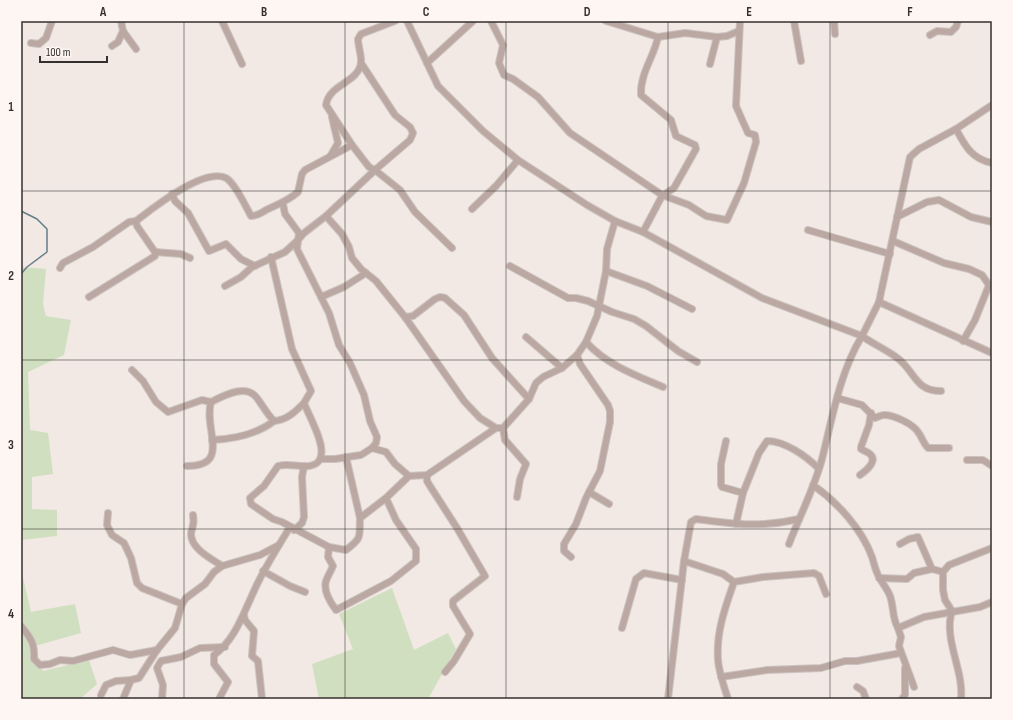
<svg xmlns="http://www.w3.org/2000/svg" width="1013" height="720" viewBox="0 0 1013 720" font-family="'Sofia Sans Condensed',sans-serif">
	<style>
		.green { fill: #d0dfbf }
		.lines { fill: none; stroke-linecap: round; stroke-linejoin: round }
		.stream { stroke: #647e8c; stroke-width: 1.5 }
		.minor-casing { stroke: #ccc3c0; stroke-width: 8 }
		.minor { stroke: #bba8a2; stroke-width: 6 }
		.grid { fill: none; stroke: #34302e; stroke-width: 1; stroke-opacity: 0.55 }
		.neatline { fill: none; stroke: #34302e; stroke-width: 1.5 }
		.grid-label { font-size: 13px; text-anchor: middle; font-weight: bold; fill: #34302e }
	</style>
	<rect width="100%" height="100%" fill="#f2e8e4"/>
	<g class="green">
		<polygon points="21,267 46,269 43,304 46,316 71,320 64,355 28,372 30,430 48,433 53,474 32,477 32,509 57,510 57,536 21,540"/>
		<polygon points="21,569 31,612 75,604 81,633 35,646 43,671 89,660 97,684 80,699 21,699"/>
		<polygon points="392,588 414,650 448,633 456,649 428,699 319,699 312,664 353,649 339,614"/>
	</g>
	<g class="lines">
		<polyline class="stream" points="21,211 37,219 47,229 47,252 27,267 21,274"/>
		<g class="minor-casing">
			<g id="minor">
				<polyline points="121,21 123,31 136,49"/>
				<polyline points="222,21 242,64"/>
				<polyline points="407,21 438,86 483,131 518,160 587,205 615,221 643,232 762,298 862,336 879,302 910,157 919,149 956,129 992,105"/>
				<polyline points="491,21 503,45 499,63 504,75 513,79 538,97 570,133 662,195 689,205 706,216 727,220 744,183 756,142 755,135 748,133 736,106 740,21"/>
				<polyline points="606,21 658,37 685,33 717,37 727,36 739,31"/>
				<polyline points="794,21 801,61"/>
				<polyline points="834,21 835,34"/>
				<polyline points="930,35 937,31 951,32 956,27 958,21"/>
				<polyline points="31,43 39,44 46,38 52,21"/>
				<polyline points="112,46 118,42 123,31"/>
				<polyline points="427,63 473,21"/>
				<polyline points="710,64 717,37"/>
				<path d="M 956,129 C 965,146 972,159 992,163"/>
				<polyline points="352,145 369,167 375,170 410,140 413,133 410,127 395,115 361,63"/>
				<polyline points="331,155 338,143 332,117"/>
				<polyline points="172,194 175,201 188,213 209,251 226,244 241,259 255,266"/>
				<polyline points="472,209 496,186 518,160"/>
				<polyline points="326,216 342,234 349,247 352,258 361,269 376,281 405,317 464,401 480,418 496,428"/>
				<polyline points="897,217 927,202 939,200 971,217 992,222"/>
				<polyline points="808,230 890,254"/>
				<path d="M 643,232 L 662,196 L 674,188 L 696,149 L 695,145 L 676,136 L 671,120 L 641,95 C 640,73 654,57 658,37"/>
				<polyline points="893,241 944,263 969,269 982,275 989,285 975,320 963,341"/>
				<polyline points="155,252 181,254 190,258"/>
				<path d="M 271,257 L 292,349 L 311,391 L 304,403 C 310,419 337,462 309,466 C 298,467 288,463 278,466 L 264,486 L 250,498 L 251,504 L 273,519 L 282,522 L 329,547"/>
				<polyline points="510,266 568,298 576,298 588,301 612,312 634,319 646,326 678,351 697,362"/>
				<polyline points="60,268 63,263 93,247 129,222 136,221"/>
				<polyline points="606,271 647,286 692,309"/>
				<polyline points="225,286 241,277 252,267 285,252 298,240 299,233 285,214 283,204"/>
				<path d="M 89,297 L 155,256 L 155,252 L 137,226 L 136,221 C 153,208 204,167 226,178 C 235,183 246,207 251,216 C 258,216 261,213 266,210 C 278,204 288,201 298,192 L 302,174 L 305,170 L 352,145 L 326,105 C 329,84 358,83 361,63 C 362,58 358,45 358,39 L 361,34 L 395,21"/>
				<polyline points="321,297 344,287 366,273"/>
				<polyline points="879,302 992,353"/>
				<polyline points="405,317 413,316 435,299 440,297 445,298 464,315 492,358 529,399"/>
				<polyline points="526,337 562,368"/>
				<path d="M 586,342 C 607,365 635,375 663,387"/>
				<polyline points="132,370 143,381 156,402 168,412 202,400 211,402"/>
				<path d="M 837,398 L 862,405 L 875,418 C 878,417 881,415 884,415 C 894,415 913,424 918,432 C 922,437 923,443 928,448 L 949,448"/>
				<polyline points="503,428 505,440 526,464 520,479 517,497"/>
				<path d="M 212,440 C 233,439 256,435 274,421"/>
				<path d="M 726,441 L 721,464 L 721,485 L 722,487 L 743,493 L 759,453 L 767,441 C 785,441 806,456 818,468"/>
				<polyline points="372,448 386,452 395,464 409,476"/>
				<polyline points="346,457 360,518"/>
				<polyline points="322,459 335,459 361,455 372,448 376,443 377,437 370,421 364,395 350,363 339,345 329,313 297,249 298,240 304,233 326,216 375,170 400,190 415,212 452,248"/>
				<polyline points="967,460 983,460 992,466"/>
				<path d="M 187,466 C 232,466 203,429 211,402 C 223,396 246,383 257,398 C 263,406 267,414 274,421 C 287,420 295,412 304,403"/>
				<polyline points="427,475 427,481 430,486 457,528 485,576 453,601 453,606 470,634 454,661 445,672"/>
				<path d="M 860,475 C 866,471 878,461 870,454 C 868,452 864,451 861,449 L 861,447 L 869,425 L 871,413"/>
				<path d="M 813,485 C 837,502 862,529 872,557 C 874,563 875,569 878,575 C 881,582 887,588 890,596 C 894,607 892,618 898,628"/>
				<polyline points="589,492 609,504"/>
				<path d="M 386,498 L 360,518 C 359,537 363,537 346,550 L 329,547 L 328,557 L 333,566 C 331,571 328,575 326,581 C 323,591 330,602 336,610 L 391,581 L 416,561 L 416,549 L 396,520 L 386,498 L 409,476 L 427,475 L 496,428 L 503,428 L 529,399 L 536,383 L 543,377 L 562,368 L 577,355 L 586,342 L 597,316 L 606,271 L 607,249 L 615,221"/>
				<polyline points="108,513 107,525 112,535 124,543 131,558 137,583 142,588 182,604"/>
				<path d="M 193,515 C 195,525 192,526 191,534 C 191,549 212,559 222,566"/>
				<polyline points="736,524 743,493"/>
				<polyline points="294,530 302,523 304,517 302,477 304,466"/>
				<path d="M 789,544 C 800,515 816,485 823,455 C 833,415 840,372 862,336 C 873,344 885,349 896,357 C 915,370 914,391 941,391"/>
				<polyline points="900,544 909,539 918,537 932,569 943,572"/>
				<polyline points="571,557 564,551 564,544 576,524 586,498 600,471 610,422 610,411 608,405 580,364 577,355"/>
				<polyline points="684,561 723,574 734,582"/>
				<polyline points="263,571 290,586 305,592"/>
				<polyline points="879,578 907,579 914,573 932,569"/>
				<polyline points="244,615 245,620 254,631 252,656 258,661 262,699"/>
				<path d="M 21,626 C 31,638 35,644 34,659 L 40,665 L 50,664 L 60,660 L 73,661 L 113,650 L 130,655 L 157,650"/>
				<polyline points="622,628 636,579 644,573 682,580"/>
				<polyline points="721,677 767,670 821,668 845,661 857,661 901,653"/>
				<polyline points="857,687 863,691 866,699"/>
				<polyline points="914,687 899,646 901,637 898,628 924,617 980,607 992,602"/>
				<polyline points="101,695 106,685 116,681 131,680"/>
				<polyline points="123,699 131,680 139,678 157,650 175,628 182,604 186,598 205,584 214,572 222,566 260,555 279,545 290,527"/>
				<polyline points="162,699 163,685 157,668 161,661 181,657 200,648 225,647"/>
				<path d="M 219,699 L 228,682 L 214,664 L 214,655 C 235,640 243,614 254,591 C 261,575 270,560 279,545"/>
				<path d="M 668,699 L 684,561 L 691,522 L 696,519 C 734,524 761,528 799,519"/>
				<path d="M 728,699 C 724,686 719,673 718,660 C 716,632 725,608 734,582 L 763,577 L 814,573 L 819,576 L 826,594"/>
				<polyline points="902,699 905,695 905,668"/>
				<path d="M 961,699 C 964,670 943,639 952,611 L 945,600 L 943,590 L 943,572 L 949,565 L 992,548"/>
			</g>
		</g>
		<use href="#minor" class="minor"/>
	</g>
	<path class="grid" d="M 184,21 L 184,699M 345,21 L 345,699M 506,21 L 506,699M 668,21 L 668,699M 830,21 L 830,699M 21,191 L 992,191M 21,360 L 992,360M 21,529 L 992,529"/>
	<rect width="1013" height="720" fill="none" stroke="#fef6f3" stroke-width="44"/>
	<path d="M40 56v6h67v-6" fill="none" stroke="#34302e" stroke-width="2"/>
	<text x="46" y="56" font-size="12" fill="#34302e" stroke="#fef6f3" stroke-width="3" paint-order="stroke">100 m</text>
	<rect x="22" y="22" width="969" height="676" class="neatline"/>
	<g class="grid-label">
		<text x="103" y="16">A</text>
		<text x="264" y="16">B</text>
		<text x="426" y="16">C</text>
		<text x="587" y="16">D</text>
		<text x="749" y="16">E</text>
		<text x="910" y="16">F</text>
		<text x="11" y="111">1</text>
		<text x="11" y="280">2</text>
		<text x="11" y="449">3</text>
		<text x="11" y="618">4</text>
	</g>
</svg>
